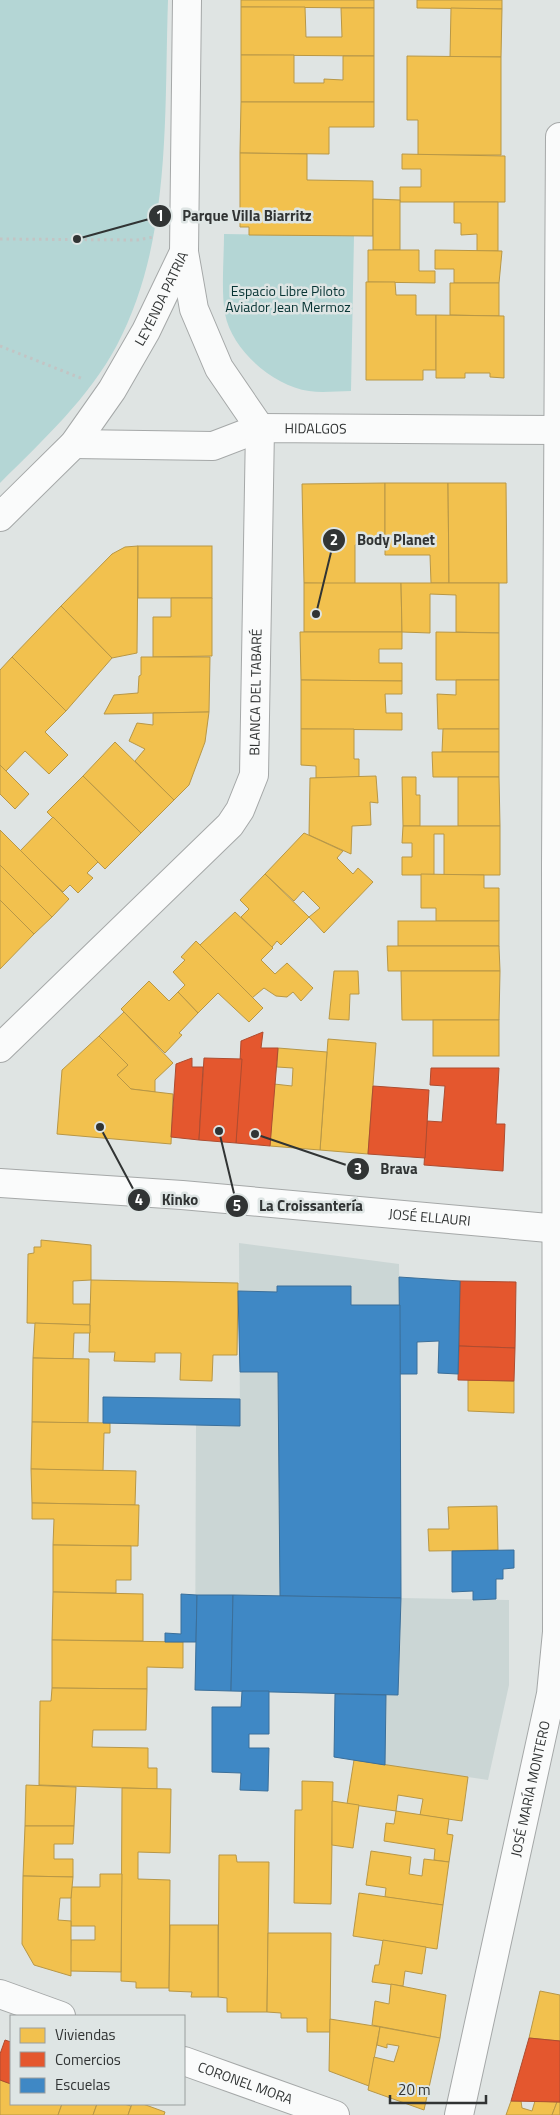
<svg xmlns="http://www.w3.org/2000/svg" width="560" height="2115" viewBox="0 0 560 2115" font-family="'Titillium Web',sans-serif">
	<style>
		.built { fill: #cbd6d5 }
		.green { fill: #b4d6d5 }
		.homes { fill: #f2c14e; stroke: #b89746 }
		.shops { fill: #e4572e; stroke: #ae4c30 }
		.schools { fill: #3f88c5; stroke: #3b6f9a }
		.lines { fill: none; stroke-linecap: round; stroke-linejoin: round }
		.minor-casing { stroke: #a5a8a8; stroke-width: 30 }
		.path { stroke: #c3c4c4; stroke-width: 3; stroke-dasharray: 2.5 4; stroke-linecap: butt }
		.minor { stroke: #fafbfb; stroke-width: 28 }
		.labels { text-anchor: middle; stroke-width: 5; stroke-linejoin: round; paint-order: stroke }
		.park-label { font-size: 14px; fill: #073434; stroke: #dee5e4 }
		.street-label { font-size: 14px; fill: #313434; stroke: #dee5e4 }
		.leader { fill: none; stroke: #313434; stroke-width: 2 }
		.callout-dot { fill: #313434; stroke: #dee5e4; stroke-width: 2 }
		.mark-label { font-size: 15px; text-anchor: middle; font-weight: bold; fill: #fff }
		.callout-label { font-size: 15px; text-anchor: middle; font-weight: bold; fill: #313434; stroke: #dee5e4; stroke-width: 5; stroke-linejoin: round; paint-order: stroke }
	</style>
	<rect width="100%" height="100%" fill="#dfe4e3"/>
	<polygon class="built" points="239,1243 399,1264 401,1598 509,1600 509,1685 488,1780 334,1757 335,1694 195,1690 196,1425 240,1426"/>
	<g class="green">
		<path d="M 0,0 L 168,0 C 164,115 172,240 117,345 C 89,398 42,441 0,483 Z"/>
		<path d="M 224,234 L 354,236 L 351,391 C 337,391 322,393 309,391 C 273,386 232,350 225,314 C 221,292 224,258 224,234 Z"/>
	</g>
	<g class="homes">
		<polygon points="241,0 374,0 374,8 241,7"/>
		<polygon points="417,0 502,0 502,9 417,8"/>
		<polygon points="241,7 305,7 306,37 342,37 341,8 374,8 374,56 241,55"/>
		<polygon points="451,8 502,9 501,57 450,57"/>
		<polygon points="241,55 294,55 294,83 324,83 324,79 343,80 343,56 374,56 374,102 241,102"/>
		<polygon points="407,56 501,57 501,155 418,155 418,120 407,120"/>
		<polygon points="241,102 374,102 374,127 329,127 329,154 240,153"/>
		<polygon points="240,153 307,154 307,180 373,181 373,236 249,235 249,227 240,227"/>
		<polygon points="402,154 505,156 505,202 400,202 400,187 421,187 421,169 402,169"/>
		<polygon points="373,199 400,200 400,250 373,250"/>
		<polygon points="454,202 498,202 498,251 477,251 477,234 461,235 461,223 454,223"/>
		<polygon points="368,250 419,250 419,271 435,271 435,283 368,282"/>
		<polygon points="435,250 502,251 499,283 454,283 454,269 435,269"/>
		<polygon points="366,282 395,282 396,295 416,295 416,315 436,315 436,370 423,370 423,380 366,380"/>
		<polygon points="450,283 499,283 499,316 450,315"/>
		<polygon points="436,315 504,316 504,378 490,377 490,373 465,373 465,378 436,378"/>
		<polygon points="385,483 385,544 355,545 355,584 304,583 302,484"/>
		<polygon points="385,483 448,483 449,583 431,583 430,555 385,555"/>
		<polygon points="448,483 506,483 507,583 449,583"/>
		<polygon points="138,546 137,653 112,658 61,606 112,554 125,547"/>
		<rect x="138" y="546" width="74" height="52"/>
		<polygon points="304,583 401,583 402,632 304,632"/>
		<polygon points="401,583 499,583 499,633 456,632 456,595 430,594 430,633 402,632"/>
		<polygon points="171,598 212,598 212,656 153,657 153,617 171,617"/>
		<polygon points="61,606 112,658 66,711 12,657"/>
		<polygon points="300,632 402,632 402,649 379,649 379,663 402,663 402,681 301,680"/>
		<polygon points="436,632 499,633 499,680 436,680"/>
		<polygon points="12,657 66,711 45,732 68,755 49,774 25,751 6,771 0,765 0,670"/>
		<polygon points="141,657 210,657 209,712 104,714 114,695 138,693 139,676 141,675"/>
		<polygon points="301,680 402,681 402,694 385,694 386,713 402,713 402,730 301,729"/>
		<polygon points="456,680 499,680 499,729 438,729 437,694 456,695"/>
		<polygon points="209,712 205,742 189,785 174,800 135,761 145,749 129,741 137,723 153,725 153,713"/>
		<polygon points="301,729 354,729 354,759 359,759 359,778 316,778 316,766 301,765"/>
		<polygon points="443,729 499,729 499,752 442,752"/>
		<polygon points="115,742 174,800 141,833 83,776"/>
		<polygon points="432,752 499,752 499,777 433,777"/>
		<polygon points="0,765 29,794 15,809 0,794"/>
		<polygon points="83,776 141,833 105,869 47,812"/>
		<polygon points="376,776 378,803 370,802 371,825 352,826 351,854 309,835 310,778"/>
		<polygon points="402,777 416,777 416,795 420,795 420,826 403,826"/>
		<polygon points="458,777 499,777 500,826 458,826"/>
		<polygon points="53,817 98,862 87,873 93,878 78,893 70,885 63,892 20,851"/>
		<polygon points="403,826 500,826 500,875 444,875 444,834 434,834 434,875 402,875 402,857 412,857 412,843 402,843"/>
		<polygon points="0,830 69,899 52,917 0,865"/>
		<polygon points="304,833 343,851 337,858 353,874 358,868 373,882 324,933 309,917 320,908 303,891 294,901 265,874"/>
		<polygon points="0,865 52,917 34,934 0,900"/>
		<polygon points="265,874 309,917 281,945 277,941 272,947 241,917 249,909 240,900"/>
		<polygon points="421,874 484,875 484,888 499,888 499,921 436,921 436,908 421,908"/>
		<polygon points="0,900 34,934 0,969"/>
		<polygon points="235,912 273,948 261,960 275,974 287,963 313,988 301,1001 293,992 287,997 276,996 264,988 252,998 200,945"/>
		<rect x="398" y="921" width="101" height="25"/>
		<polygon points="196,941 263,1008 249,1022 218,993 198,1013 178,992 185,985 173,972 185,960 181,957"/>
		<polygon points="387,946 499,946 500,971 388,971"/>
		<polygon points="334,971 358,971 359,994 350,994 349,1020 329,1019"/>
		<polygon points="401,971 500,971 499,1020 402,1020"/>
		<polygon points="149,981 169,1001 178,992 198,1013 179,1033 182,1035 165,1053 121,1009"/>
		<polygon points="124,1012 173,1063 155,1080 155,1092 131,1089 117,1075 128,1065 99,1036"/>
		<rect x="433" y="1020" width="66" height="36"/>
		<polygon points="99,1036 128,1065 117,1075 131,1089 173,1094 171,1144 57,1134 62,1070"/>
		<polygon points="328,1039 376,1043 368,1154 320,1150"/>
		<polygon points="278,1048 327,1052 320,1150 270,1146 274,1084 292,1086 293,1068 277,1067"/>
		<polygon points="41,1240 91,1245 91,1280 73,1281 73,1304 90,1304 90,1325 27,1323 28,1254 34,1253 34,1247 41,1247"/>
		<polygon points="91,1280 238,1283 237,1355 213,1355 212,1381 180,1380 181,1353 155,1353 155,1362 114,1361 115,1352 89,1352"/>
		<polygon points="35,1323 90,1325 90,1333 74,1333 73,1359 33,1358"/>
		<polygon points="33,1358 89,1359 88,1423 32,1422"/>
		<polygon points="468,1380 514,1381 514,1413 468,1411"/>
		<polygon points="32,1422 110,1423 110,1433 104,1433 103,1471 31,1469"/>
		<polygon points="31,1469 136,1471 135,1505 32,1503"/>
		<polygon points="32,1503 139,1505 138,1546 53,1545 54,1519 32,1519"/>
		<polygon points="497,1506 498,1550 429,1551 428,1529 449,1529 448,1507"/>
		<polygon points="53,1545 131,1546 131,1580 116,1580 116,1593 53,1592"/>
		<polygon points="53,1592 143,1594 143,1641 52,1640"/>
		<polygon points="52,1640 183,1642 183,1668 147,1667 147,1689 52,1688"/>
		<polygon points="52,1688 147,1689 146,1730 93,1730 92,1747 148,1748 148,1768 157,1768 157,1789 39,1785 40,1701 51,1701"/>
		<polygon points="354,1760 468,1777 462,1821 420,1815 423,1799 398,1795 396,1811 347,1804"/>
		<polygon points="302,1781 333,1782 331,1904 294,1903 295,1810 302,1810"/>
		<polygon points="26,1785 76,1787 74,1826 25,1826"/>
		<polygon points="122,1788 171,1789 170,1853 138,1852 138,1879 170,1880 169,1988 136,1988 136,1982 121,1981"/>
		<polygon points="332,1801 359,1805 353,1848 332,1845"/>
		<polygon points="396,1811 449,1819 447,1834 453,1835 449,1862 434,1860 435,1849 384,1841 386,1823 394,1824"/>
		<polygon points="25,1826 74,1826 73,1844 54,1844 54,1859 73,1859 73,1877 23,1876"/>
		<polygon points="371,1851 411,1857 409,1874 422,1876 424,1859 449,1862 443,1905 385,1897 386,1888 366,1885"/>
		<polygon points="219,1855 236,1855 237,1862 269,1862 267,2012 227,2012 227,1998 218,1997"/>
		<polygon points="100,1874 122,1874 121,1972 70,1971 71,1940 95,1940 95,1926 71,1926 71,1887 100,1887"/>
		<polygon points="23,1876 73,1877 71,1898 60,1898 58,1920 71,1921 71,1976 34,1965 22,1944"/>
		<polygon points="359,1893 443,1905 437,1949 353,1936"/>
		<polygon points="170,1925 218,1925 218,1997 191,1997 192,1992 169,1991"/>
		<polygon points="268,1933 331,1933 330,2032 307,2032 307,2018 281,2018 281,2013 267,2012"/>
		<polygon points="383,1940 426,1947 422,1974 405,1971 403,1986 372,1982 375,1965 379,1965"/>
		<polygon points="391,1984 446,1995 440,2038 372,2025 375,2001 389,2004"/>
		<polygon points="540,1991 560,1995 560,2041 529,2038"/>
		<polygon points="330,2019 380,2027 369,2086 329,2071"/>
		<polygon points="380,2027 440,2038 424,2110 368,2090 374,2057 394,2062 399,2046 387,2044 387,2048 377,2045"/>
		<polygon points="0,2080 11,2084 11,2104 62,2104 58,2115 0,2115"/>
		<polygon points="511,2101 521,2101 522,2108 532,2111 535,2101 557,2102 552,2115 506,2115"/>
		<polygon points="557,2102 560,2102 560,2115 552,2115"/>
		<polygon points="62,2104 97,2104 93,2115 58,2115"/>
		<polygon points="97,2104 124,2104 131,2106 128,2115 93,2115"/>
		<polygon points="132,2104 143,2104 165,2112 164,2115 128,2115"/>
	</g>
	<g class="shops">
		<polygon points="263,1032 261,1048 278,1048 270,1146 236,1143 241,1041"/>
		<polygon points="192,1058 192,1067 203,1067 199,1140 171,1137 176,1064"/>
		<polygon points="204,1058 242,1059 236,1143 199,1140"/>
		<polygon points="431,1068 499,1068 496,1124 505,1124 503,1171 424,1165 427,1121 442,1122 445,1086 430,1085"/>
		<polygon points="373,1086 429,1090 425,1158 368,1154"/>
		<polygon points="460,1281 516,1282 515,1348 459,1346"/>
		<polygon points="459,1346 515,1348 514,1381 458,1380"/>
		<polygon points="529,2038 560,2041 560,2102 511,2101"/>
		<polygon points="5,2040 11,2042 11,2084 0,2080 0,2054"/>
	</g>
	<g class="schools">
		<polygon points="399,1277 460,1281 458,1374 438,1373 439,1341 417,1342 417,1374 400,1374"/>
		<polygon points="277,1286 351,1286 351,1305 400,1305 401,1598 280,1596 278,1372 240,1372 238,1291 277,1292"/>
		<polygon points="103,1397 240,1399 240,1426 103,1423"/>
		<polygon points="514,1550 514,1568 503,1569 503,1579 496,1579 496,1599 473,1600 473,1591 452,1592 452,1551"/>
		<polygon points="181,1594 197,1595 196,1642 165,1642 165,1633 181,1634"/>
		<polygon points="197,1595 233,1595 231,1691 195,1690"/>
		<polygon points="233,1595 401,1598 398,1695 231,1691"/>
		<polygon points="242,1691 269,1691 269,1734 249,1734 249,1748 269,1748 268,1791 240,1790 241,1773 212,1772 212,1707 241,1707"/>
		<polygon points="335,1694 386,1695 385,1765 334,1757"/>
	</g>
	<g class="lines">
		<g class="minor-casing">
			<g id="minor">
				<path id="s1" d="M 74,444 L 213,446 L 260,428 L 560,430"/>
				<path id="s2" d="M 0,517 L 74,444 L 112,390 L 146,331 L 184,252 L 187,0"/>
				<path id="s3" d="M 0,1048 L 230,825 L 240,810 L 254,775 L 260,428 L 219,368 L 194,309 L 184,252"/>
				<path id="s4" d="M 0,1183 L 182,1195 L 560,1229"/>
				<polyline points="0,1994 61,2016"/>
				<path id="s5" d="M 184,2061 L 335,2115"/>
				<path id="s6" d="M 459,2115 L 551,1694 L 557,1632 L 556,866 L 560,137"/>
			</g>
		</g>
		<g class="path">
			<polyline points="0,239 137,240 154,237"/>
			<polyline points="0,346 83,379"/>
		</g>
		<use href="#minor" class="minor"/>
	</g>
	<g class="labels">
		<g class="park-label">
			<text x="288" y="296">Espacio Libre Piloto<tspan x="288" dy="16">Aviador Jean Mermoz</tspan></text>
		</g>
		<g class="street-label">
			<text dy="5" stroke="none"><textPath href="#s2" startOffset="274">LEYENDA PATRIA</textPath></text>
			<text dy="5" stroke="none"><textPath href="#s1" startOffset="245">HIDALGOS</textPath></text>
			<text dy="5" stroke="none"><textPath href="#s3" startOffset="459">BLANCA DEL TABARÉ</textPath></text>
			<text dy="5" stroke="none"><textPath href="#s4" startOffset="431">JOSÉ ELLAURI</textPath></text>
			<text dy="5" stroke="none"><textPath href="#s6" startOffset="334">JOSÉ MARÍA MONTERO</textPath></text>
			<text dy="5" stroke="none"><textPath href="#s5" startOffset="65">CORONEL MORA</textPath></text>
		</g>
	</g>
	<path class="leader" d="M77 239L160 216M316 614L334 540M255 1134L358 1169M100 1127L139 1200M219 1131L237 1206"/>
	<g class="callout-dot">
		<circle cx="77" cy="239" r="5"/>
		<circle cx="316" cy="614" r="5"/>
		<circle cx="255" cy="1134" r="5"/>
		<circle cx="100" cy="1127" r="5"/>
		<circle cx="219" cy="1131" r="5"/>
		<circle cx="160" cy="216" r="12"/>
		<circle cx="334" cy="540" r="12"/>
		<circle cx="358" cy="1169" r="12"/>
		<circle cx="139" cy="1200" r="12"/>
		<circle cx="237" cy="1206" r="12"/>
	</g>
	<g class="mark-label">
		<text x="160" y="221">1</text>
		<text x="334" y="545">2</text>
		<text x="358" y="1174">3</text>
		<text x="139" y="1205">4</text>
		<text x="237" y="1211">5</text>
	</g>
	<g class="callout-label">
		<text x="247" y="221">Parque Villa Biarritz</text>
		<text x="396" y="545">Body Planet</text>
		<text x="399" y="1174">Brava</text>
		<text x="180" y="1205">Kinko</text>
		<text x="311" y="1211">La Croissantería</text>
	</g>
	<rect x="10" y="2015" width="175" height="90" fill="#dee5e4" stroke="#999e9e"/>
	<rect x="20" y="2028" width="25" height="15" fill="#f2c14e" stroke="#999e9e"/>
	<text x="55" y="2040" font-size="15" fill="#313434">Viviendas</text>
	<rect x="20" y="2052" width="25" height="15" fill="#e4572e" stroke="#999e9e"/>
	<text x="55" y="2065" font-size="15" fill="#313434">Comercios</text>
	<rect x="20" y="2078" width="25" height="15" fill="#3f88c5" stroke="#999e9e"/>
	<text x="55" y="2090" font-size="15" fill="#313434">Escuelas</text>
	<path d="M390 2095v8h96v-8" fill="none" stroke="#313434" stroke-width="2.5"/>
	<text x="398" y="2095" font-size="15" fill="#313434" stroke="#dee5e4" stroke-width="4" paint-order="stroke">20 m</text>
</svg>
